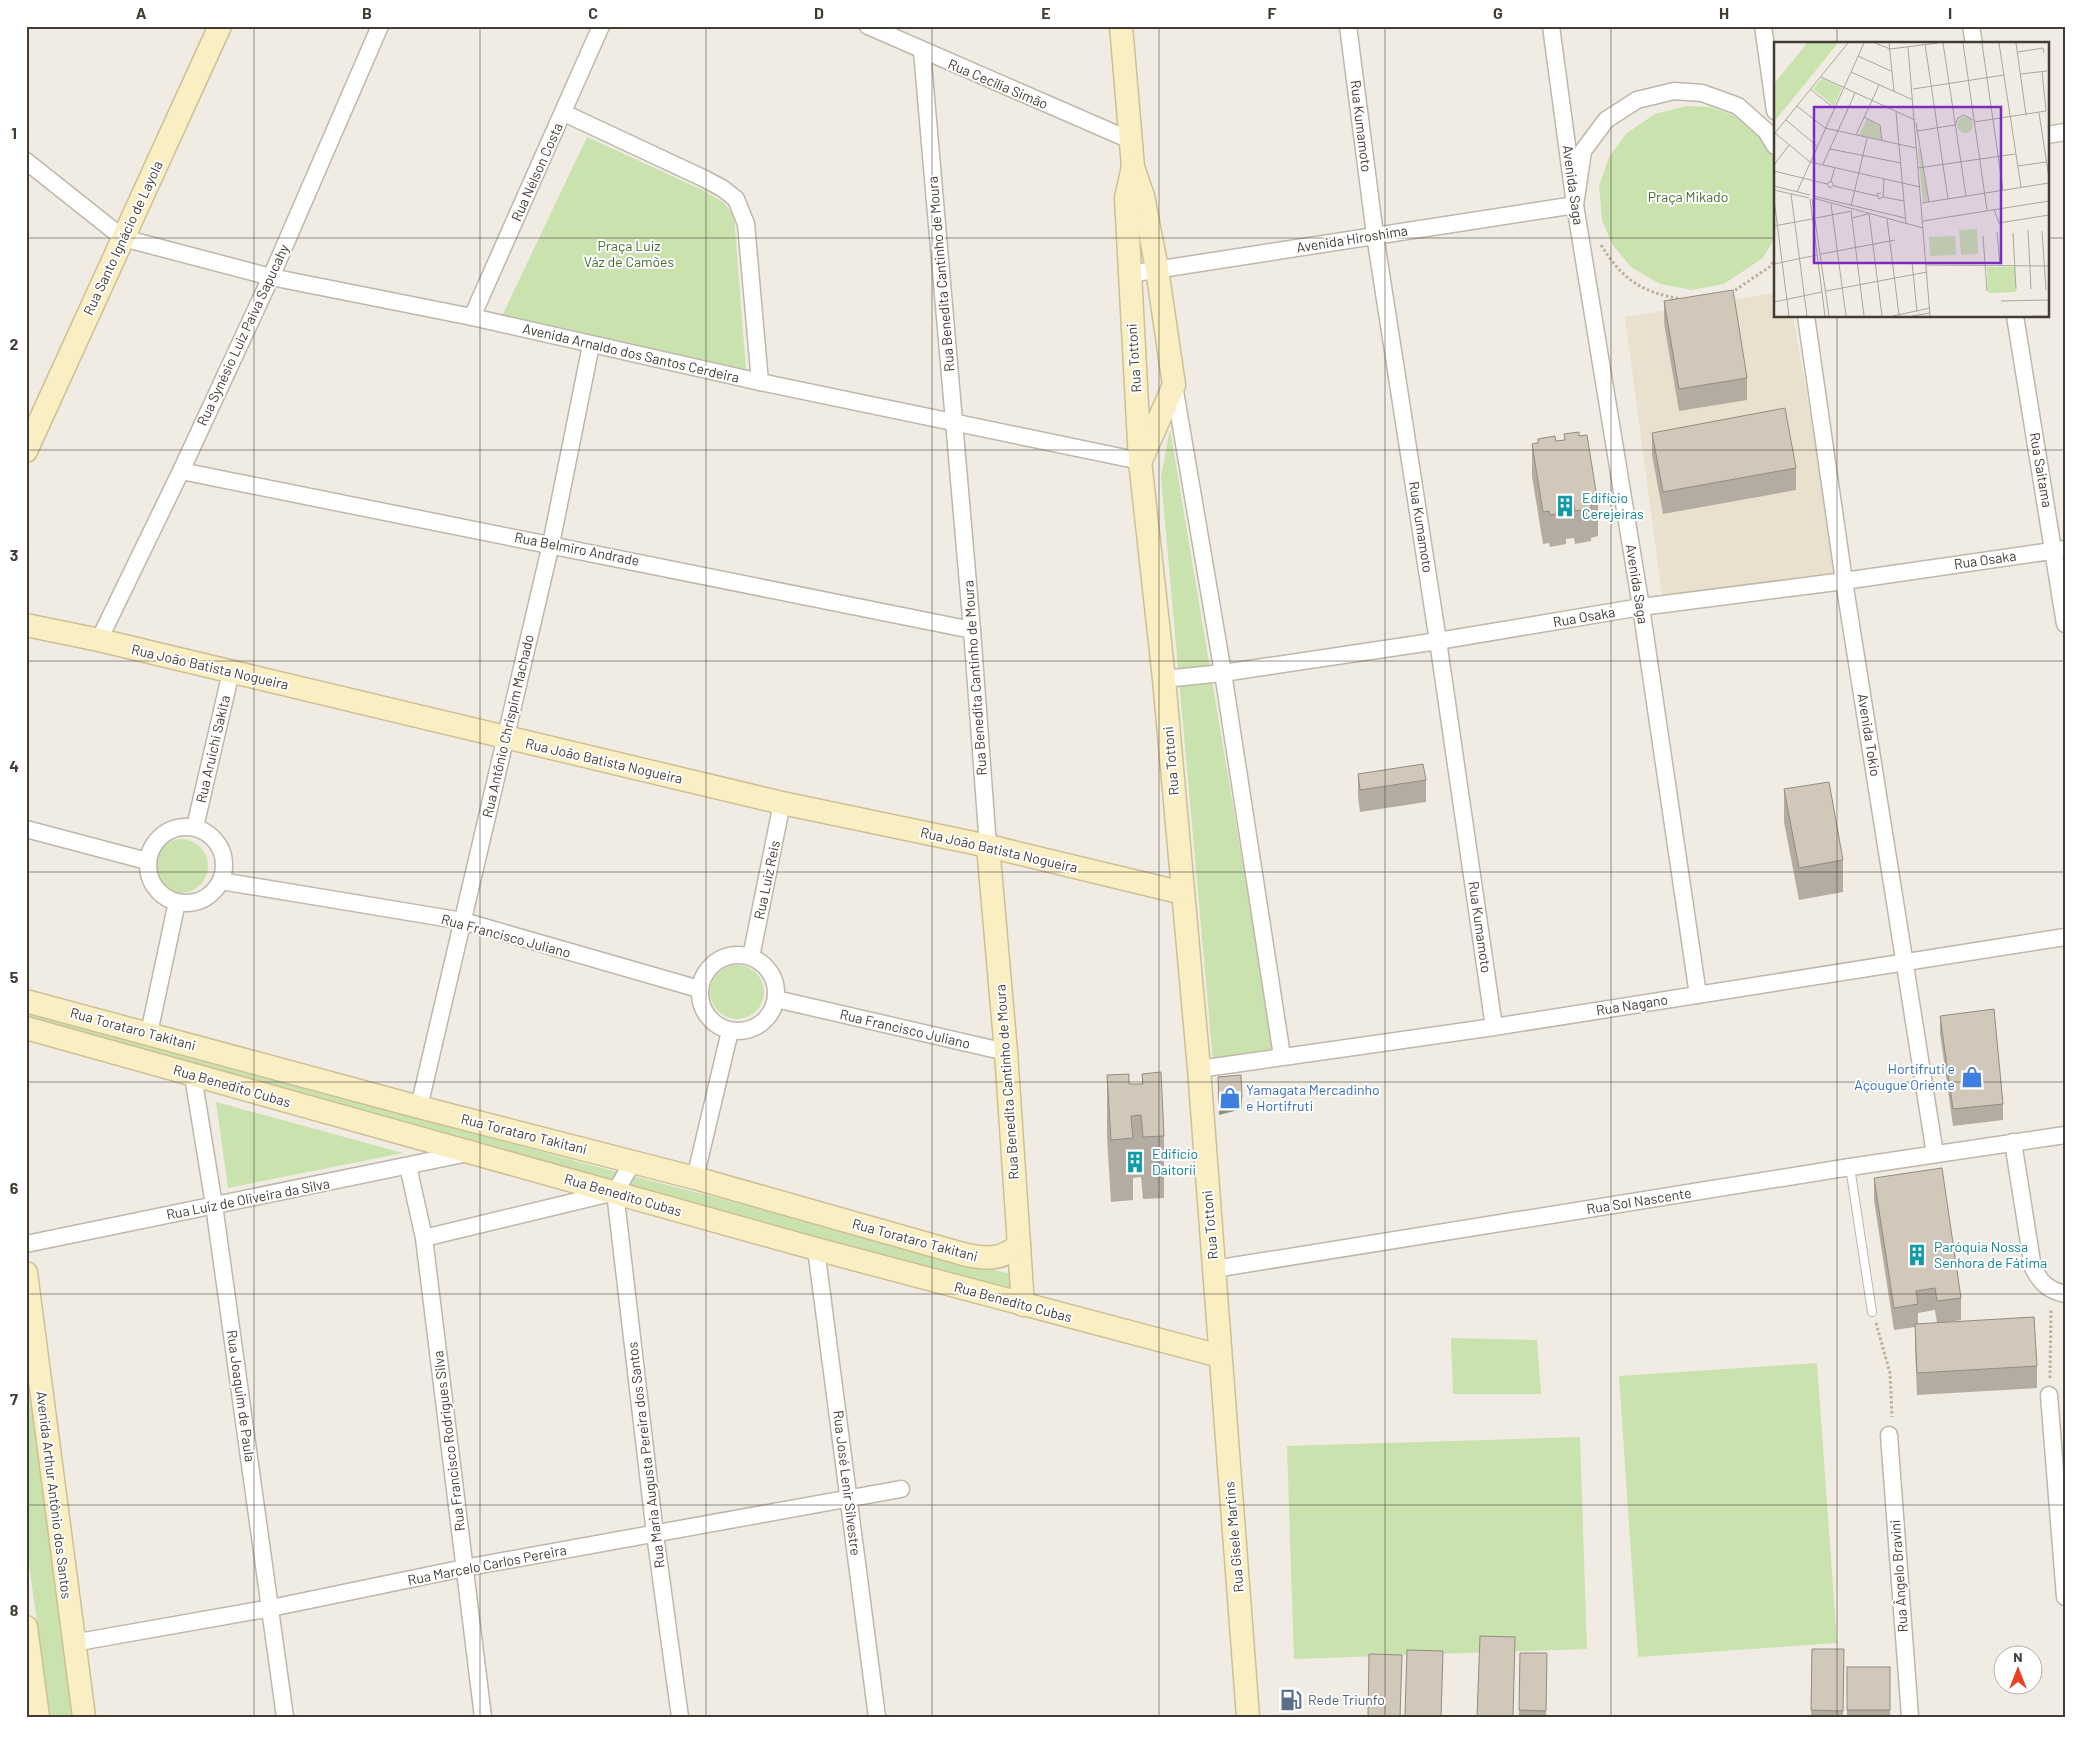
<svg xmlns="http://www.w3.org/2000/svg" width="2091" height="1743" viewBox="0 0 2091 1743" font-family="Barlow,sans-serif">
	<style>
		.education { fill: #e9e1ce }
		.green { fill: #cae2ae }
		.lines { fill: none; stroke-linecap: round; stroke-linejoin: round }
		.lane-casing { stroke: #beb7aa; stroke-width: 10 }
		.street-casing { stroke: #beb7aa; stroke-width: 19 }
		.secondary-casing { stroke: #cdc096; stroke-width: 25 }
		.path { stroke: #bcb099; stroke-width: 3; stroke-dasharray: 2.5 2.5; stroke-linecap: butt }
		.lane { stroke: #fff; stroke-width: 8 }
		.street { stroke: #fff; stroke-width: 16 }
		.secondary { stroke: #faeec3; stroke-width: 22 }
		.wall { fill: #b4aca0; fill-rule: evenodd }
		.shaded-wall { fill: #928c82 }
		.building { fill: #d1c8ba; stroke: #928c82 }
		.grid { fill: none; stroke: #423c34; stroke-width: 1; stroke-opacity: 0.55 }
		.labels { text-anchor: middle; stroke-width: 4; stroke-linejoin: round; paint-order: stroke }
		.street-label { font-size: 14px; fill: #423c34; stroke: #fff }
		.park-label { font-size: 14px; fill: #446e2c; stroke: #fff }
		.culture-label { font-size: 14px; fill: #0d838f; stroke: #fff; text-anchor: start }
		.shop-label { font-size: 14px; fill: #366cbe; stroke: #fff; text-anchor: end }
		.service-label { font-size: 14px; fill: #4e5e75; stroke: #fff; text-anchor: start }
		.inset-road { fill: none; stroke: #aaa69d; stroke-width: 1 }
		.view { fill: #7b2cbf; fill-opacity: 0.15; stroke: #7b2cbf; stroke-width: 2.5 }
		.inset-edge { fill: none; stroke: #423c34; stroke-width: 2.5 }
		.neatline { fill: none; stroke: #423c34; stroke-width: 2 }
		.grid-label { font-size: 16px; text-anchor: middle; font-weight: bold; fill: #423c34 }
	</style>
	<rect width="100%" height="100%" fill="#f0ece3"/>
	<polygon class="education" points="1775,293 1775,316 1793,316 1838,572 1663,602 1625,317"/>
	<g class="green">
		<polygon points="1687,106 1710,107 1741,118 1765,141 1775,158 1775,238 1763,258 1724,284 1692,290 1660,284 1631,267 1612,244 1602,220 1599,186 1609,157 1627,133 1655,114"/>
		<polygon points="587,137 707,192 724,203 734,215 746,369 502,316"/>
		<polygon points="1170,429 1274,1051 1213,1061 1161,477"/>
		<circle cx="181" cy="866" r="27"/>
		<circle cx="737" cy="992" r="27"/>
		<polygon points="26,1012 583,1163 1010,1274 1012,1290 26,1028"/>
		<polygon points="216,1102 403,1153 228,1188"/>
		<polygon points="1451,1338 1537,1340 1541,1394 1453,1394"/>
		<polygon points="26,1353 77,1717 50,1717 26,1543"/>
		<polygon points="1817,1363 1837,1643 1638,1657 1619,1376"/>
		<polygon points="1580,1437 1587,1649 1294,1659 1287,1446"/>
	</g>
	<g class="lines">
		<g class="lane-casing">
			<polyline id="lane" points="1850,1167 1872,1312"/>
		</g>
		<g class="street-casing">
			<g id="street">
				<polyline points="868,26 1130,140"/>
				<polyline points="1348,26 1375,235 1438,641 1494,1027"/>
				<polyline points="1551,26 1575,205 1641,607 1698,995"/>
				<polyline points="1763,26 1775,111"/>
				<polyline points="1971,26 1974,44"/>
				<polyline points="922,51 972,630 988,846"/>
				<polyline points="564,113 703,178 722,188 736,199 746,224 760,382"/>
				<polyline points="2047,135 2065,132"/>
				<polyline points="26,161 123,238 271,277 472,317 760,382 1140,461"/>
				<polyline points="1129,274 1575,205 1583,151 1606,120 1637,100 1674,91 1702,93 1738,106 1766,131 1775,146"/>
				<polyline points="1806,316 1844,581 1935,1154"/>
				<polyline points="2015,316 2065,624"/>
				<polyline points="472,317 601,26"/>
				<polyline points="1174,385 1223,673 1282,1056"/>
				<polyline points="181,471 972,630"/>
				<polyline points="99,640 181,471 271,277 380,26"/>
				<polyline points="1164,679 1223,673 1438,641 1641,607 1844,581 2065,549"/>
				<circle cx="186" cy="865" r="38"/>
				<polyline points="195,827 231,672"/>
				<polyline points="26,829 147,861"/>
				<polyline points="221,881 463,921 699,989"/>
				<circle cx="738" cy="993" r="38"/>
				<polyline points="751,957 782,803"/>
				<polyline points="776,999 1006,1052"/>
				<polyline points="149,1033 177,902"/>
				<polyline points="1199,1069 1494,1027 2065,937"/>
				<polyline points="193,1076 214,1205 285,1717"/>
				<polyline points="419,1107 551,544 591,345"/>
				<path d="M 2013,1142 L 2033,1268 C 2041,1283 2048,1290 2065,1294"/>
				<polyline points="408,1166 424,1238 483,1717"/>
				<polyline points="695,1178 730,1031"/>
				<polyline points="615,1192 655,1534 680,1717"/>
				<polyline points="424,1238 615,1192 633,1162"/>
				<polyline points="26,1244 468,1153"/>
				<polyline points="816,1249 877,1717"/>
				<polyline points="1214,1269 1850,1167 2065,1135"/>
				<polyline points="2049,1395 2065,1597"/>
				<polyline points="1889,1435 1910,1717"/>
				<polyline points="73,1643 271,1608 464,1568 901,1489"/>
			</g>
		</g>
		<g class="secondary-casing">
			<g id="secondary">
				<polyline points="1121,26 1133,167 1143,196 1157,269 1174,385 1142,458"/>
				<polyline points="1133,167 1126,198 1140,461 1164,679 1199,1069 1248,1717"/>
				<polyline points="26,451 220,26"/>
				<polyline points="26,625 99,640 782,803 988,846 1183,893"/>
				<polyline points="988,846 1006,1052 1023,1305"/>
				<path d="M 26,1001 L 419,1107 L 695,1178 L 963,1254 C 984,1259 1003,1261 1019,1244"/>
				<polyline points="26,1028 816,1249 1220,1356"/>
				<polyline points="26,1273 84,1717"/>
				<polyline points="26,1627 38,1717"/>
			</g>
		</g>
		<g class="path">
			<path d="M 1601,245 C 1623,280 1641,292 1681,299"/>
			<polyline points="1731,293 1771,266 1775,259"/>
			<polyline points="1876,1323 1890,1373 1892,1417"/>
			<polyline points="2050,1378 2051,1309"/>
		</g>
		<use href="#lane" class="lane"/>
		<use href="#street" class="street"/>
		<use href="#secondary" class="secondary"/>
	</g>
	<g class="wall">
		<polygon points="1664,301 1747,378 1747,400 1679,411 1664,323"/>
		<polygon points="1652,433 1796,468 1796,490 1663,514 1652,455"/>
		<polygon points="1564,434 1598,504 1598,536 1591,538 1591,541 1575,544 1574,538 1566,539 1566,544 1550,547 1549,543 1543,544 1532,476 1532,444 1538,443 1538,439 1556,441 1564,440"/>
		<polygon points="1358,774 1426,780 1426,802 1360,812 1358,796"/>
		<polygon points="1784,789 1843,860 1843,892 1799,900 1784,822"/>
		<polygon points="1940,1016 2003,1104 2003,1120 1953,1126 1940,1033"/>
		<polygon points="1142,1074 1164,1136 1164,1198 1143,1199 1141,1177 1133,1178 1133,1200 1111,1202 1107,1137 1107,1075 1129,1084 1142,1084"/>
		<path d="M 1874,1178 L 1961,1298 L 1961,1320 L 1942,1323 L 2037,1366 L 2037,1388 L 1917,1395 L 1915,1346 L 1915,1327 L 1894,1330 L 1874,1200 ZM 1935,1310 L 1937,1323 L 1918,1324 L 1918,1313 Z"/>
		<polygon points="1812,1649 1844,1666 1843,1717 1811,1717"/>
		<polygon points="1520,1653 1547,1653 1546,1717 1519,1717"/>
		<rect x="1847" y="1667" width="43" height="50"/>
	</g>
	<polygon class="shaded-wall" points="1242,1097 1242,1109 1219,1115 1219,1104"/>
	<g class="building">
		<polygon points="1733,290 1747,378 1679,389 1664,301"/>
		<polygon points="1785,408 1796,468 1663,492 1652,433"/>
		<polygon points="1579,432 1579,436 1587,435 1598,504 1591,505 1591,509 1575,511 1574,505 1565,507 1566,512 1550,515 1549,511 1543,512 1532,444 1538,443 1538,439 1555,436 1556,441 1565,440 1564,434"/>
		<polygon points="1423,764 1426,780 1360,790 1358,774"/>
		<polygon points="1829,782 1843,860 1799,868 1784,789"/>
		<polygon points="1994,1009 2003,1104 1953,1109 1940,1016"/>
		<polygon points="1161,1072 1164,1136 1143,1137 1141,1115 1131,1116 1133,1138 1111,1140 1107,1075 1129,1074 1129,1084 1143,1084 1142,1074"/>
		<polygon points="1241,1075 1242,1097 1219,1104 1218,1077"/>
		<polygon points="1942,1168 1961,1298 1937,1301 1935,1288 1916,1291 1918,1304 1894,1308 1874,1178"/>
		<polygon points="2034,1317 2037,1366 1917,1373 1915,1324"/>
		<polygon points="1480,1636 1515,1637 1513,1717 1477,1717"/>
		<polygon points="1812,1649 1844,1649 1843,1711 1811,1710"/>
		<polygon points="1407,1650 1443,1651 1441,1717 1405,1716"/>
		<polygon points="1520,1653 1547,1653 1546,1711 1519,1710"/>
		<polygon points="1369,1654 1402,1655 1400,1717 1368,1716"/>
		<rect x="1847" y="1667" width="43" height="43"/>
	</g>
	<path class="grid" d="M 254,26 L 254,1717M 480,26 L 480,1717M 706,26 L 706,1717M 932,26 L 932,1717M 1159,26 L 1159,1717M 1385,26 L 1385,1717M 1611,26 L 1611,1717M 1837,26 L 1837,44M 26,238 L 1775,238M 2047,238 L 2065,238M 1837,316 L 1837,1717M 26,450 L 2065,450M 26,661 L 2065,661M 26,872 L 2065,872M 26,1082 L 2065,1082M 26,1294 L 2065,1294M 26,1505 L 2065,1505"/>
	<defs>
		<g id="building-bare" transform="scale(1.725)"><path d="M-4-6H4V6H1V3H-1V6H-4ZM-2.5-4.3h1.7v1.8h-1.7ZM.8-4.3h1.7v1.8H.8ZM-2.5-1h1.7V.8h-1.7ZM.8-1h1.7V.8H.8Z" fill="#0f9aa8" stroke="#fff" stroke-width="2.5" paint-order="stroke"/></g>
		<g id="shop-bare" transform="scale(1.725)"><path d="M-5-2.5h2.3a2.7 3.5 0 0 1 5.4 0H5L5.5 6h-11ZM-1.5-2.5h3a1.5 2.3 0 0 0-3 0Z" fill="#3f7fe0" stroke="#fff" stroke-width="2.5" paint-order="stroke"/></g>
		<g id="fuel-bare" transform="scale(1.725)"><path d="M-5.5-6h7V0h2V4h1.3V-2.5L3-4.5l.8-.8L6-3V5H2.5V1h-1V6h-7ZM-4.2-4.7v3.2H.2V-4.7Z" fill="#5c6f8a" stroke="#fff" stroke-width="2.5" paint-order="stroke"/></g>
	</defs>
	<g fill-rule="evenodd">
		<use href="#building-bare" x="1565" y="506"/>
		<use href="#shop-bare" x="1972" y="1077"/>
		<use href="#shop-bare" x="1230" y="1098"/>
		<use href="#building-bare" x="1135" y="1162"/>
		<use href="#building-bare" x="1917" y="1255"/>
		<use href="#fuel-bare" x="1291" y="1700"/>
	</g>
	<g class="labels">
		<g class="street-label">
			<text transform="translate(998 84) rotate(23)" y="5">Rua Cecília Simão</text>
			<text transform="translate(1361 126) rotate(83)" y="5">Rua Kumamoto</text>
			<text transform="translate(537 172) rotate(-66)" y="5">Rua Nélson Costa</text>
			<text transform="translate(1573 185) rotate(82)" y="5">Avenida Saga</text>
			<text transform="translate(123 238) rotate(-65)" y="5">Rua Santo Ignácio de Layola</text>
			<text transform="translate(1352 239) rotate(-9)" y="5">Avenida Hiroshima</text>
			<text transform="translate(941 274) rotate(-95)" y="5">Rua Benedita Cantinho de Moura</text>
			<text transform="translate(243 335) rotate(-65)" y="5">Rua Synésio Luiz Paiva Sapucahy</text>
			<text transform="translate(631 353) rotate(13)" y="5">Avenida Arnaldo dos Santos Cerdeira</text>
			<text transform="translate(1134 358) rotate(-94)" y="5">Rua Tottoni</text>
			<text transform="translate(2041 470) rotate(80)" y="5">Rua Saitama</text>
			<text transform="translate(1421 527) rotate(81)" y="5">Rua Kumamoto</text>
			<text transform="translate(577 549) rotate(11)" y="5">Rua Belmiro Andrade</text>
			<text transform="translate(1985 560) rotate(-8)" y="5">Rua Osaka</text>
			<text transform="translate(1637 584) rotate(81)" y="5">Avenida Saga</text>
			<text transform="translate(1584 617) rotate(-10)" y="5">Rua Osaka</text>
			<text transform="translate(210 667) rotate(13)" y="5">Rua João Batista Nogueira</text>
			<text transform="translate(975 678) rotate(-94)" y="5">Rua Benedita Cantinho de Moura</text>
			<text transform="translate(508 726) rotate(-77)" y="5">Rua Antônio Chrispim Machado</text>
			<text transform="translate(1869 735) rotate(81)" y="5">Avenida Tokio</text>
			<text transform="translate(213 749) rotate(-77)" y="5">Rua Aruichi Sakita</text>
			<text transform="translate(604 761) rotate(13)" y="5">Rua João Batista Nogueira</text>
			<text transform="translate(1171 761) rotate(-95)" y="5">Rua Tottoni</text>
			<text transform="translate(999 850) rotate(13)" y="5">Rua João Batista Nogueira</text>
			<text transform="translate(767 880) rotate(-78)" y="5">Rua Luiz Reis</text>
			<text transform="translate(1480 927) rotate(82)" y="5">Rua Kumamoto</text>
			<text transform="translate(506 936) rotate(15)" y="5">Rua Francisco Juliano</text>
			<text transform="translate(1632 1005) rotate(-9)" y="5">Rua Nagano</text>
			<text transform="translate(133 1029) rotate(15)" y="5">Rua Torataro Takitani</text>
			<text transform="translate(905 1029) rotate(13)" y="5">Rua Francisco Juliano</text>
			<text transform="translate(1007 1082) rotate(-94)" y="5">Rua Benedita Cantinho de Moura</text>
			<text transform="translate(232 1086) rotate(16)" y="5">Rua Benedito Cubas</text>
			<text transform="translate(524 1134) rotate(14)" y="5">Rua Torataro Takitani</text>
			<text transform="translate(623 1195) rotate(16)" y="5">Rua Benedito Cubas</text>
			<text transform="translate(248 1199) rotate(-11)" y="5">Rua Luiz de Oliveira da Silva</text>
			<text transform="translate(1639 1201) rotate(-9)" y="5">Rua Sol Nascente</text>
			<text transform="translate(1210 1225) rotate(-95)" y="5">Rua Tottoni</text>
			<text transform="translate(915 1240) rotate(15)" y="5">Rua Torataro Takitani</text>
			<text transform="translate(1013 1302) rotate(15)" y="5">Rua Benedito Cubas</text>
			<text transform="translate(241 1396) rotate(82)" y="5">Rua Joaquim de Paula</text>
			<text transform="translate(449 1441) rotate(-97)" y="5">Rua Francisco Rodrigues Silva</text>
			<text transform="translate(646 1455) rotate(-97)" y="5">Rua Maria Augusta Pereira dos Santos</text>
			<text transform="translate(847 1483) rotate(83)" y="5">Rua José Lenir Silvestre</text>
			<text transform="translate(54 1495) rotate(83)" y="5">Avenida Arthur Antônio dos Santos</text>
			<text transform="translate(1234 1537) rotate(-95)" y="5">Rua Gisele Martins</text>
			<text transform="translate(487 1565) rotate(-11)" y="5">Rua Marcelo Carlos Pereira</text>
			<text transform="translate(1899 1576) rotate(-94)" y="5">Rua Ângelo Bravini</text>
		</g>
		<g class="park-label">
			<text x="1688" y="202">Praça Mikado</text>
			<text x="629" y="251">Praça Luiz<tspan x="629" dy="16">Váz de Camões</tspan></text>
		</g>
		<g class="culture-label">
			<text x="1582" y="503">Edifício<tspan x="1582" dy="16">Cerejeiras</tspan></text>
			<text x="1152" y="1159">Edifício<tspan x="1152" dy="16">Daitorii</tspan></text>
			<text x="1934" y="1252">Paróquia Nossa<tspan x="1934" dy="16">Senhora de Fátima</tspan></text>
		</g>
		<g class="shop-label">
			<text x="1955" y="1074">Hortifruti e<tspan x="1955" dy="16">Açougue Oriente</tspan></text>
			<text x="1246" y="1095" text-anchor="start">Yamagata Mercadinho<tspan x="1246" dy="16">e Hortifruti</tspan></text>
		</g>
		<g class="service-label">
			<text x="1308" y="1705">Rede Triunfo</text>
		</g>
	</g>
	<g transform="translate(1774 42)">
		<rect width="275" height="275" fill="#f0ece3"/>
		<path d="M 33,1 L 64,1 L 0,80 L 0,42 ZM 48,36 L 68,46 L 60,64 L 39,47 ZM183 83a8 8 0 1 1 16 0a8 8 0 1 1-16 0ZM 93,77 L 106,84 L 107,98 L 85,93 ZM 145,104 L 154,159 L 149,160 L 144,108 ZM 203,187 L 204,212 L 187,213 L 185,188 ZM 181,194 L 182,213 L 156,214 L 155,195 ZM 213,225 L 241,225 L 242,250 L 214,251 Z" fill="#cae2ae"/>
		<path class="inset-road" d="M 101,1 L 116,7 L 164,1M 115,1 L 120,49M 169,1 L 192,154M 189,1 L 213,168M 208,1 L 229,148M 225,1 L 247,145M 242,1 L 252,73M 151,2 L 174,157M 134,5 L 156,274M 244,10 L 269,6 L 270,11M 84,14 L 117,29M 77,30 L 139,58M 247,32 L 273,29M 47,35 L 141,78M 36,47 L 60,66M 139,47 L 230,33M 23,64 L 51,86 L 142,106M 122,70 L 132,182M 265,71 L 275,136M 90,75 L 106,83 L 108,99M 12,78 L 43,104M 200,80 L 272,69 L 268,29M 142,81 L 155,160M 143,89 L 181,83 L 184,76 L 190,73 L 199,78M 1,91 L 36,120 L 146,145M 1,91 L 74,1M 82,93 L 105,43M 56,107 L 127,121M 49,122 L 81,51M 0,123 L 15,103M 244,124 L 272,120M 144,126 L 241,112M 0,129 L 53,142M 57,139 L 60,143 L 56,146 L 53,142 L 57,139 L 61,125M 0,144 L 36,153M 60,144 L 103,154M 0,148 L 35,156M 23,150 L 90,1M 107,151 L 103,152 L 105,157 L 109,155 L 110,137M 17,152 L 33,274M 39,154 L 131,176M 109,155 L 130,159M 39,156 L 149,186M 0,157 L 15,274M 36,157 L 51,274M 38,157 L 55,274M 148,161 L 275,141M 57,162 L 72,274M 77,164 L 93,96M 220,167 L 225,181 L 275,173M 77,169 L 90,274M 95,172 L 108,274M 42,176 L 78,169M 78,176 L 94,172M 113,177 L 125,273M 149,179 L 275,159M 0,184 L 38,177M 254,188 L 257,247M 268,189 L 272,248M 223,190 L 226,223M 239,191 L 242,247M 209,194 L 213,249M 47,212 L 121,198M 138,220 L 143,270M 0,222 L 43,213M 152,223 L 275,224M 52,249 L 153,230M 227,259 L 275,258M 0,260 L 48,250M 119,274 L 156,266M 138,274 L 156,271M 258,274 L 275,274"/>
		<path class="view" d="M 40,65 L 227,65 L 227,221 L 40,221 Z"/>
		<rect width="275" height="275" class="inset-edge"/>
	</g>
	<rect width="2091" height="1743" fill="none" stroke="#ffffff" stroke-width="55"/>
	<g transform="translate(2018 1670)"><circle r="24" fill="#ffffff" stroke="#b3b1ae"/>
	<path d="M0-4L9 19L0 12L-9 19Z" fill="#ea4120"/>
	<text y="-8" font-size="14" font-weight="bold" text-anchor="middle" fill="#423c34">N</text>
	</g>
	<rect x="28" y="28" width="2036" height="1688" class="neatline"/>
	<g class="grid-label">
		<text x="141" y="19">A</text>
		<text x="367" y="19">B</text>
		<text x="593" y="19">C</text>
		<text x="819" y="19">D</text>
		<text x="1046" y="19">E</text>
		<text x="1272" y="19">F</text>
		<text x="1498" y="19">G</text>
		<text x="1724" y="19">H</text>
		<text x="1950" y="19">I</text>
		<text x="14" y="139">1</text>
		<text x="14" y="350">2</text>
		<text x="14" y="561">3</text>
		<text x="14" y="772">4</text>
		<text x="14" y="983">5</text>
		<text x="14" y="1194">6</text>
		<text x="14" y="1405">7</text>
		<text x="14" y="1616">8</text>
	</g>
</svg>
